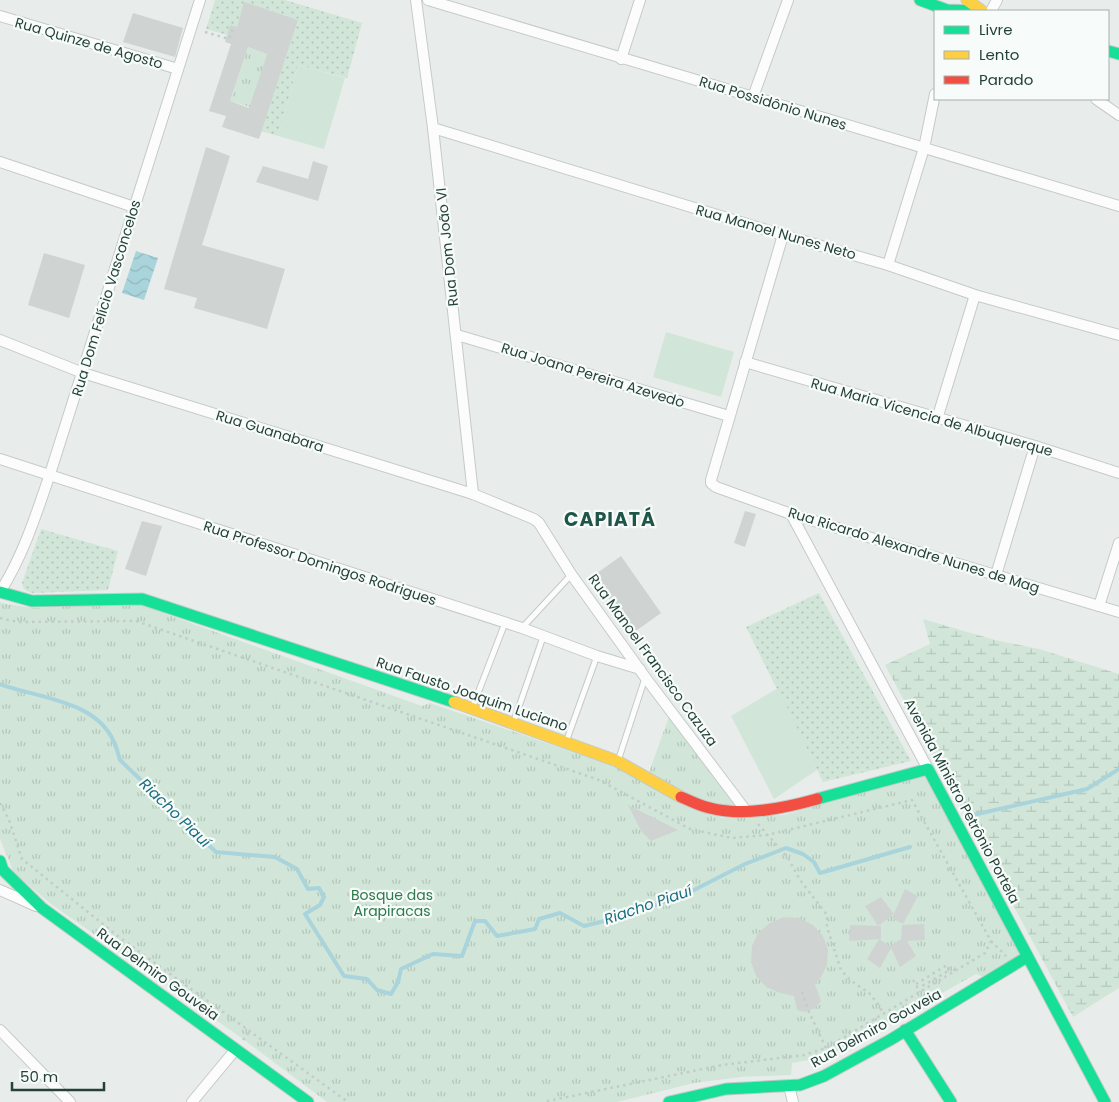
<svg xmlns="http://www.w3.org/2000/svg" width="1119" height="1102" viewBox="0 0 1119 1102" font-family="Poppins,sans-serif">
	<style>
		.grass { fill: url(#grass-dots) }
		.wetland { fill: url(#wetland-marsh) }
		.park { fill: url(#park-tufts) }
		.pitch { fill: #d1e6d8 }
		.water { fill: url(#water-waves) }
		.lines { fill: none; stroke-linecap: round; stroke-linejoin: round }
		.stream { stroke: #a9d4db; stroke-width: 4 }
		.building { fill: #cfd4d2; fill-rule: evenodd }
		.lane-casing { stroke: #c5cac8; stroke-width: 7 }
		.street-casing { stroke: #c5cac8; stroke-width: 12 }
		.fast-casing { stroke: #c3cbc8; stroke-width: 13 }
		.slow-casing { stroke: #c3cbc8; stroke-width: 13 }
		.jam-casing { stroke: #c3cbc8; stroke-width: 13 }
		.path { stroke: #c3ccca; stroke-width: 2.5; stroke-dasharray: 2.5 4; stroke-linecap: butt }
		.lane { stroke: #fcfcfc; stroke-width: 5 }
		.street { stroke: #fcfcfc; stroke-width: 10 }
		.fast { stroke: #16e098; stroke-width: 11 }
		.slow { stroke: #ffcf43; stroke-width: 11 }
		.jam { stroke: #f24e42; stroke-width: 11 }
		.labels { text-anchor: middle; stroke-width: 4.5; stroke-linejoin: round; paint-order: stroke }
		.street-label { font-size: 14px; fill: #24423a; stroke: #f7fbf9 }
		.park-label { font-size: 14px; fill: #2d7a4b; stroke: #f7fbf9 }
		.water-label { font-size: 15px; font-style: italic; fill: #1c6f80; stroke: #f7fbf9 }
		.district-label { font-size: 19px; font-weight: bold; letter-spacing: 1px; fill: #1f5548; stroke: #f7fbf9 }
	</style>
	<defs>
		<pattern id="grass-dots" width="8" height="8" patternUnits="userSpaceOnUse" patternTransform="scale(1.25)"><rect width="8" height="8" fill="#d1e6d8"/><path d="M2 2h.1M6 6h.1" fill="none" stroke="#b3c6ba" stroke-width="1.8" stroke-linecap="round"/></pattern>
		<pattern id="wetland-marsh" width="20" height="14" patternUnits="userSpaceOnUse" patternTransform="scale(1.25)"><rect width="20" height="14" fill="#d1e6d8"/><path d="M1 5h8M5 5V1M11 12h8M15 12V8" fill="none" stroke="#b3c6ba"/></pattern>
		<pattern id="park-tufts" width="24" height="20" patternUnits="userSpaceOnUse" patternTransform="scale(1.25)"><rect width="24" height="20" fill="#d1e6d8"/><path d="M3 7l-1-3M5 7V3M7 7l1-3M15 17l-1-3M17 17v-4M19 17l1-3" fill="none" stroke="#b3c6ba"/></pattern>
		<pattern id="water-waves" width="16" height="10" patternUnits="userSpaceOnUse" patternTransform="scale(1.25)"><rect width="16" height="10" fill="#a9d4db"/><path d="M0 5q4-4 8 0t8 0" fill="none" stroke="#91b7bd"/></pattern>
	</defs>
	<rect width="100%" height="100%" fill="#e8edeb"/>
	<g class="grass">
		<polygon points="215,0 285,0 362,23 347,78 298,65 278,136 261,131 298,20 245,3 237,27 230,25 227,35 206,29"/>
		<path d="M 41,529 L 118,551 L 108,590 L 33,593 C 26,591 23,590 22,583 Z"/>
		<polygon points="819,593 911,761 823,782 746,627"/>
	</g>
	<polygon class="wetland" points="923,619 995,640 1039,649 1119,674 1119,988 1073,1017 885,665 930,644"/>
	<g class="park">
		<polygon points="248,47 267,54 250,107 230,101"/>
		<polygon points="0,602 6,604 34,608 135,603 422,706 430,703 613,766 722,818 784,815 926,774 1022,955 984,977 976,974 830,1056 792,1063 791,1075 741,1077 694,1083 617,1102 327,1102 243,1039 51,904 14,873 0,839"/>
		<polygon points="671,711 747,812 732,812 647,778"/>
	</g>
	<g class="pitch">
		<polygon points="298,65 345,78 324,149 278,136"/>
		<polygon points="666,332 734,352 721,397 653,377"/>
		<polygon points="778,688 817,770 774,799 731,716"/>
	</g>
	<polygon class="water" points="136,251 158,258 144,300 122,293"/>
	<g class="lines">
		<g class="stream">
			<path d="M 0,684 C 37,698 96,700 114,742 C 117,748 118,754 120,760 L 216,852 L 275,857 L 297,869 L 308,889 L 319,888 L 324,897 L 320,905 L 305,914 L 344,976 L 367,979 L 377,990 L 391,994 L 398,982 L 401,969 L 433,954 L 462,956 L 475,921 L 485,921 L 497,936 L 535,929 L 539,919 L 560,913 L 584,926 L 629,915 L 690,892 L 745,864 L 786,848 L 803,854 L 814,862 L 820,873 L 910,847"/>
			<polyline points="973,815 1087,789 1119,769"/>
		</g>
	</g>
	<g class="building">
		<path d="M 244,2 L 298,20 L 259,139 L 222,127 L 226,116 L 209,111 L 231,44 L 225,42 L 230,25 L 237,27 ZM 248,47 L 267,54 L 249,108 L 230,101 Z"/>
		<polygon points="133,13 183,28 175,57 123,42"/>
		<polygon points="206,147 230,156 202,245 285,269 267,329 194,308 197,298 164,289"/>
		<polygon points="313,161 328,166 318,201 256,182 263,166 308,179"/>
		<polygon points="44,253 85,265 69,318 28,305"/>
		<polygon points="745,511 756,514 745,547 734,543"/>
		<polygon points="142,521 162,526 146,576 125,569"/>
		<polygon points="621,556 661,613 633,633 593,576"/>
		<polygon points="628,805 678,830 651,841 641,831"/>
		<polygon points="905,889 918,896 903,924 892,918"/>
		<polygon points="881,897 894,914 878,926 865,906"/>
		<polygon points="784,917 799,918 813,925 823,936 828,950 827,965 820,979 815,984 821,1001 815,1008 805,1012 797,1010 794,996 780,993 766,987 756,976 751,962 752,946 758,933 770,923"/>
		<polygon points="924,924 925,940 907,941 916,956 900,967 891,948 880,968 867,959 879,939 890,946 901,939 902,925"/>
		<polygon points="850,925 881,926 881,939 849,941"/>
	</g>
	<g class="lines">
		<g class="lane-casing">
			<g id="lane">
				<polyline points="522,628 571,575"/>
				<polyline points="473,706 505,623"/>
				<polyline points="514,721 543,637"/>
				<polyline points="566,742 597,656"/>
				<polyline points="618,761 645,678"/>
			</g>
		</g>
		<g class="street-casing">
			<g id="street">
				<polyline points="416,0 433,128 473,494"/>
				<polyline points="428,0 1119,206"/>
				<polyline points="991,11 997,0"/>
				<polyline points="0,16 178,69"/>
				<polyline points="621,59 640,0"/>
				<polyline points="753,97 788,0"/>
				<polyline points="1096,99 1119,115"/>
				<polyline points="433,128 783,235 888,265 975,295 1119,335"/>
				<polyline points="0,162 134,207"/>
				<polyline points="783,235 711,480 711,483 716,487 791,514 1119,612"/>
				<polyline points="888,265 924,148 935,94"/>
				<polyline points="457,335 729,416"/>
				<polyline points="0,340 83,373 473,494 534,519 539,523 571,574 645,677 747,812"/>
				<polyline points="745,362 1035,446 1119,473"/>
				<polyline points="937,419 975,295"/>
				<polyline points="0,459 522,628 597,656 640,669"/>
				<polyline points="791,514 928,769"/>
				<polyline points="996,575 1035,446"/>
				<path d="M 0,592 C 23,556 36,515 50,474 L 200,0"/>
				<polyline points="1099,606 1119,543"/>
				<polyline points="0,890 36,906"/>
				<polyline points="0,1030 70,1102"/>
				<polyline points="789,1086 793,1102"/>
				<polyline points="192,1102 236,1049"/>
			</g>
		</g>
		<g class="fast-casing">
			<g id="fast">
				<polyline points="920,0 947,10 981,11"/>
				<polyline points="1108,51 1119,54"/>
				<polyline points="0,592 32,601 142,599 454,702"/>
				<polyline points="817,799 928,769 1105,1102"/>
				<polyline points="0,861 3,870 42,908 308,1102"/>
				<polyline points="905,1030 951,1102"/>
				<polyline points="669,1102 726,1089 800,1085 824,1076 890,1040 1027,957"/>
			</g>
		</g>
		<g class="slow-casing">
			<g id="slow">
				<polyline points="967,0 982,11"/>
				<polyline points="454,702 617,761 681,797"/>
			</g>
		</g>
		<g class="jam-casing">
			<path id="jam" d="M 681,797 C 691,801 700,806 710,808 C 744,817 785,808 817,799"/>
		</g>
		<g class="path">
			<polyline points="205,32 229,39 233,29"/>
			<polyline points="0,618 18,622 136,621 599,780 690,829 732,838 767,835 912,800 991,941 985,953 826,1048 804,1055 722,1065 543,1102"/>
			<polyline points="0,803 9,820 22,859 119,937 348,1102"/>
			<polyline points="758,824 788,858 800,880 827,915 827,927 841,970 850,980 869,993 878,1004 883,1013"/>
			<polyline points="991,941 1006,956"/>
			<polyline points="913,980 920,992"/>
			<polyline points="916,984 947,965 950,970 922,986 924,989"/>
			<polyline points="802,992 809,1012 826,1048"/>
			<polyline points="875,1018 883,1030"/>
			<polyline points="243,1040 250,1031"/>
		</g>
		<use href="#lane" class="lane"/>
		<use href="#street" class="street"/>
		<use href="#fast" class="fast"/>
		<use href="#slow" class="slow"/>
		<use href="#jam" class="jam"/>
	</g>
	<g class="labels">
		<g class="street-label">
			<text transform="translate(89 43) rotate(16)" y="5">Rua Quinze de Agosto</text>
			<text transform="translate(773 103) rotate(17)" y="5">Rua Possidônio Nunes</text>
			<text transform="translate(776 232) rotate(16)" y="5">Rua Manoel Nunes Neto</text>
			<text transform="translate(447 247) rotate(-96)" y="5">Rua Dom João VI</text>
			<text transform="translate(106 298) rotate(-73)" y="5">Rua Dom Felício Vasconcelos</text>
			<text transform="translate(593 375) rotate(17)" y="5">Rua Joana Pereira Azevedo</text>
			<text transform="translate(932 417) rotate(16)" y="5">Rua Maria Vicencia de Albuquerque</text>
			<text transform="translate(270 431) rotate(17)" y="5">Rua Guanabara</text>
			<text transform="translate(914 550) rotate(17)" y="5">Rua Ricardo Alexandre Nunes de Mag</text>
			<text transform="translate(320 563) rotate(18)" y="5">Rua Professor Domingos Rodrigues</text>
			<text transform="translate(653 660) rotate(54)" y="5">Rua Manoel Francisco Cazuza</text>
			<text transform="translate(472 694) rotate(19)" y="5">Rua Fausto Joaquim Luciano</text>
			<text transform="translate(962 801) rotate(62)" y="5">Avenida Ministro Petrônio Portela</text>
			<text transform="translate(158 974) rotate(36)" y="5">Rua Delmiro Gouveia</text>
			<text transform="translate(876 1028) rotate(-29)" y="5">Rua Delmiro Gouveia</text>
		</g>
		<g class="park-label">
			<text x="392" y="900">Bosque das<tspan x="392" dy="16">Arapiracas</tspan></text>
		</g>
		<g class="water-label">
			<text transform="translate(175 813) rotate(44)" y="5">Riacho Piauí</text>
			<text transform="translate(648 905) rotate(-19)" y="5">Riacho Piauí</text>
		</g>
		<g class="district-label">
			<text x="610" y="526">CAPIATÁ</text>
		</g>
	</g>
	<rect x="934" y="10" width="175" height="90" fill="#f7fbf9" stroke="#a3b1ad"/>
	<rect x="944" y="26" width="25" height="8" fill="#16e098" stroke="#a3b1ad"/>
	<text x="979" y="35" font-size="15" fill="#24423a">Livre</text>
	<rect x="944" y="51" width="25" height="8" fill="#ffcf43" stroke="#a3b1ad"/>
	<text x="979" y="60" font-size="15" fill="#24423a">Lento</text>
	<rect x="944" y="76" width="25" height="8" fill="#f24e42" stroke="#a3b1ad"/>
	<text x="979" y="85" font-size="15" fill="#24423a">Parado</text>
	<path d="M12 1082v8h92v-8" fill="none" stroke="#24423a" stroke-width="2.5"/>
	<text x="20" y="1082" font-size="15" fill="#24423a" stroke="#f7fbf9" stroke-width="4" paint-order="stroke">50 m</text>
</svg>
